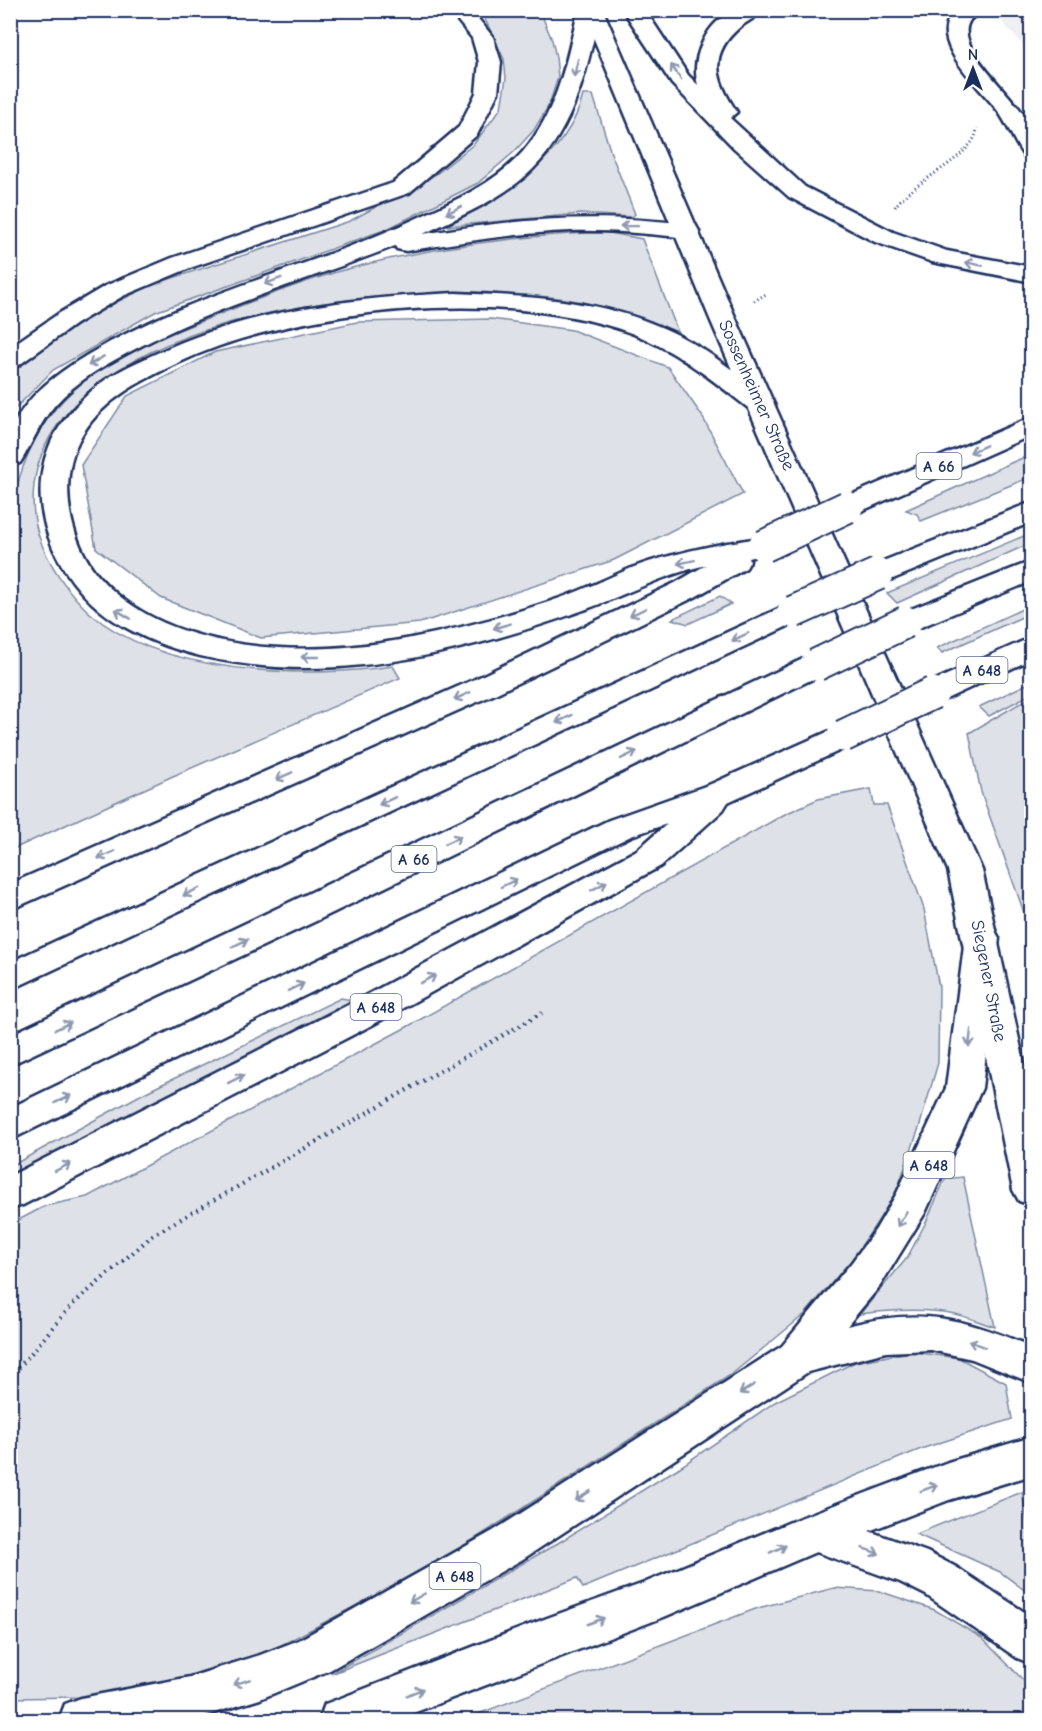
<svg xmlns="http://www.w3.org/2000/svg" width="1042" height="1731" viewBox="0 0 1042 1731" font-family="'Comic Neue',sans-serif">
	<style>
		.built { fill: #eff0f4 }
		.green { fill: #dee1e7; stroke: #7c88a2; stroke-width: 1.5 }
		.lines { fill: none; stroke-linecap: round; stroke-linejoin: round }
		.minor-casing { stroke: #1b2f5e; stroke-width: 5 }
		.major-casing { stroke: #1b2f5e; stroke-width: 5 }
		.highway-casing { stroke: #1b2f5e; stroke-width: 5 }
		.path-far1 { stroke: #1b2f5e; stroke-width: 3; stroke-dasharray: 1 3; stroke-linecap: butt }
		.path { stroke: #1b2f5e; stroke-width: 4.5; stroke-dasharray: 1.5 5; stroke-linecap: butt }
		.minor { fill: #fff; fill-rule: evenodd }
		.major { fill: #fff; fill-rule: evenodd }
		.highway { fill: #fff; fill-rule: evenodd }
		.highway-bridge-casing { stroke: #1b2f5e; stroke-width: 35; stroke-linecap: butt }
		.highway-bridge { stroke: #fff; stroke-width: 31 }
		.oneway { stroke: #8d97ae }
		.labels { text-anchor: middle; stroke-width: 4.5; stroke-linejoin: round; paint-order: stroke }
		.shield { fill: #fff; stroke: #5f6d8e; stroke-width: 1.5 }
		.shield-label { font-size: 16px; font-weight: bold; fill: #1b2f5e }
		.street-label { font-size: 18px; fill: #1b2f5e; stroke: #fff }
	</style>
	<rect width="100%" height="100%" fill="#fff"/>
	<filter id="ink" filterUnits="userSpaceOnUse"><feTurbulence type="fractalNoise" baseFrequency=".0167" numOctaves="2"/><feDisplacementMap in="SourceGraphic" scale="12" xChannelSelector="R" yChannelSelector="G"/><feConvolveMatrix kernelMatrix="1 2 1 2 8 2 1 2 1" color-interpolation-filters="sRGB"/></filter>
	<g filter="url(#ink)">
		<polygon class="built" points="992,11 1031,11 1031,54"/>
		<g class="green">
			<polygon points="481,11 540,11 552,40 556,57 558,77 549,105 534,130 514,152 478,183 387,229 155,312 53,370 11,413 11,372 96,312 154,284 350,221 436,174 474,144 501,108 506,78 504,59"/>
			<path d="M 583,95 L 593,95 L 611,153 L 635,214 L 632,217 L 580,214 L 447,226 C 499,198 568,158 583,95 Z"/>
			<path d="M 605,232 L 642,239 L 678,332 C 639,318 600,303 558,298 C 418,282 145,301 57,426 C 32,461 26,506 42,545 C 52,569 71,596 90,613 C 161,675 304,679 393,666 L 400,678 L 173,776 L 11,850 L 11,511 C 18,475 32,437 56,408 C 94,363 153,340 207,319 C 251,302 294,284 340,271 C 427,247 515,236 605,232 Z"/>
			<polygon points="491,319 572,330 668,367 702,416 743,494 614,560 420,623 261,638 161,598 96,548 81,465 127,396 215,352 357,322"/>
			<polygon points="1031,454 1031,477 921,521 917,514 906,510"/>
			<polygon points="1031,533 1031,543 897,603 887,593"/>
			<polygon points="720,596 731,604 688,624 672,619"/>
			<polygon points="1031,605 1031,613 942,653 937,648"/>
			<polygon points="1031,682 1031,694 989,716 979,707"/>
			<polygon points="1031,697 1031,932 981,792 969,733"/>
			<polygon points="871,789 874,805 887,805 924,909 939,987 938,1063 919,1128 895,1195 855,1256 805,1314 732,1374 437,1563 257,1658 172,1683 82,1697 11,1698 11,1224 45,1206 87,1197 405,1028 785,814 818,799"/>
			<polygon points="341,998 352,1000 11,1178 11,1166 144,1093"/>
			<path d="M 963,1177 L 995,1327 C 982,1323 968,1317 955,1314 C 924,1308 891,1310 860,1314 L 907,1258 L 926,1222 L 945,1179 Z"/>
			<polygon points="911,1352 959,1358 1006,1383 1012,1419 921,1449 583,1588 577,1578 331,1674 558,1543 683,1465 775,1402 855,1362"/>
			<polygon points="1022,1492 1031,1542 1031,1595 1000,1572 916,1534"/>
			<polygon points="834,1588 879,1591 935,1610 982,1638 1031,1688 1031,1720 462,1720 758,1608"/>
		</g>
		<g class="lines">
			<g class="minor-casing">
				<g id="minor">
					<polygon points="449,10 471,10 493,37 501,62 498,93 477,135 409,193 190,268 123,296 76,324 19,365 10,367 10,347 58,314 105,286 172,258 393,183 459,127 476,93 479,62 472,38"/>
					<path d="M 956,10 L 980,10 C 978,14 973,17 970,20 C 950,49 1024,101 1032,130 C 1034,138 1032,149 1032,158 L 1024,156 C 1014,142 1008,125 998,111 C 982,89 922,39 956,10 Z"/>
				</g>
			</g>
			<g class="major-casing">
				<polygon id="major" points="582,10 603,10 736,319 982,870 1032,1099 1032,1205 1019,1201 1013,1190 948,870 710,319"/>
			</g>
			<g class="highway-casing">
				<g id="highway">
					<path d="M 578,10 L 600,10 C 588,66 575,127 533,169 C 503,199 460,216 423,234 C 517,219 592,213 687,224 L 696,226 L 699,231 L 696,236 L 687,238 C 649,234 610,230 571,231 C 516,233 461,242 406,251 L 397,249 L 395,246 C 309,280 219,305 137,348 C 108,363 77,380 55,405 C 40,422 32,444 20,463 L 10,465 C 10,455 8,439 12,429 C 25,396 59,372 89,354 C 191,293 308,269 415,219 C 450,203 489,186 516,159 C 555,121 567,62 578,10 Z"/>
					<path d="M 623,10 L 645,10 L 688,75 L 698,85 C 690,58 707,21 734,11 C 742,8 754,10 762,10 C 757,18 747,21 740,27 C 707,55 716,81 737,112 L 730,118 L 805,187 L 893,232 L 947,251 L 1032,267 L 1032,282 L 932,262 L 875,242 L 789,197 L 734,148 L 672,84 Z"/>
					<path d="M 455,293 C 524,296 599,299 663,328 C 703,345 736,373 770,399 L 774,405 L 770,411 L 761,413 L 752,411 C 714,381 676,350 631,333 C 508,287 296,307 178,363 C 142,380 105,398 83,433 C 54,479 70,552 109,587 C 130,607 158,622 185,631 C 255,654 334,652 406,639 C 459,629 510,615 560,598 C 586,589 610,577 634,567 C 664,556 696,549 727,543 C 743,541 759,536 774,540 L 778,546 L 774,552 L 748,558 L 750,561 L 746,568 L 695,597 L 495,694 L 10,910 L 10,884 L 473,680 L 675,583 L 706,565 C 662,575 623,596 581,611 C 494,642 400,668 307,668 C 246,668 177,657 123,626 C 63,592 22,514 49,447 C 59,422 80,400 101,383 C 118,370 138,362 157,353 C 251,309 353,298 455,293 Z"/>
					<polygon points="1032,417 1032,435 857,513 847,516 837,513 833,507 837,501"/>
					<polygon points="1032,502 1032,522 888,581 878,583 868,581 864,574 868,567"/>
					<polygon points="1032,561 1032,581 916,629 906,632 896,629 891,622 896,615"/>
					<polygon points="793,602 803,605 808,612 803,619 10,990 10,962"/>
					<polygon points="1032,637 1032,659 944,700 933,703 922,700 918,693 922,686"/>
					<polygon points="816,655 827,658 831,665 827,672 314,922 10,1065 10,1035 805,658"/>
					<polygon points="843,725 854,728 859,736 854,744 728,802 723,810 661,866 372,1025 23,1205 10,1209 10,1176 348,1005 637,850 667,824 631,836 10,1140 10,1108 609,820 711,784"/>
					<path d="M 982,925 L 994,929 L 999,938 L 982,1088 L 925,1213 L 880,1286 L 847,1326 C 922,1307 962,1318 1032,1347 L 1032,1383 L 972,1359 L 931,1350 L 886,1352 L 808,1372 L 523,1559 L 330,1670 L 260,1699 L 191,1720 L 59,1720 L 65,1704 L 81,1698 L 190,1677 L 260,1655 L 299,1640 L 493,1531 L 782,1346 L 852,1262 L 876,1229 L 897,1193 L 946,1088 L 965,938 L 970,929 Z"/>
					<polygon points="1032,1437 1032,1475 949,1500 869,1531 927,1552 956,1567 1032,1617 1032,1664 1017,1658 926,1595 900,1582 816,1552 664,1617 395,1720 319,1720 325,1704 341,1698 547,1618 644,1583 800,1518 948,1462"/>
				</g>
			</g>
			<g class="path-far1">
				<path d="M 895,207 C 914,179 975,158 977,128"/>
				<polyline points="754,301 766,294"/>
			</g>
			<polyline class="path" points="10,1378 72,1305 153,1235 542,1013"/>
			<use href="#minor" class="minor"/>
			<use href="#major" class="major"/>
			<use href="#highway" class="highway"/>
			<g class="highway-bridge-casing">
				<g id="highway-bridge">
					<polyline points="764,546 847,507"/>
					<polyline points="793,612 878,574"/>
					<polyline points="816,665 906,622"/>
					<polyline points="843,736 933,693"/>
				</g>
			</g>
			<use href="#highway-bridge" class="highway-bridge"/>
		</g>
		<defs><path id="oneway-shaft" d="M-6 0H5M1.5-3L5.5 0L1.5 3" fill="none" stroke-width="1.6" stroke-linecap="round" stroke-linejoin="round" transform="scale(1.5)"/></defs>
		<g class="oneway">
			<use href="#oneway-shaft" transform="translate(576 68) rotate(103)"/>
			<use href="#oneway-shaft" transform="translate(676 72) rotate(-124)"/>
			<use href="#oneway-shaft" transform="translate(454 210) rotate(153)"/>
			<use href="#oneway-shaft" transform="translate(629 226) rotate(-179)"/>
			<use href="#oneway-shaft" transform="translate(974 264) rotate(-168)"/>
			<use href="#oneway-shaft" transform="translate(273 281) rotate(160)"/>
			<use href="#oneway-shaft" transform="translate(96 361) rotate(149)"/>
			<use href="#oneway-shaft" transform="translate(978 449) rotate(156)"/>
			<use href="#oneway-shaft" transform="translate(686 562) rotate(168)"/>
			<use href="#oneway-shaft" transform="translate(638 612) rotate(154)"/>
			<use href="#oneway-shaft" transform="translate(123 614) rotate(-149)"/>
			<use href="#oneway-shaft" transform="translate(502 626) rotate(164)"/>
			<use href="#oneway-shaft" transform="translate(740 637) rotate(155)"/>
			<use href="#oneway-shaft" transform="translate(310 657) rotate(180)"/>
			<use href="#oneway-shaft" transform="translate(462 696) rotate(156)"/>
			<use href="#oneway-shaft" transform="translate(564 719) rotate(155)"/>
			<use href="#oneway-shaft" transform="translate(629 755) rotate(-26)"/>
			<use href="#oneway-shaft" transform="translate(284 776) rotate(156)"/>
			<use href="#oneway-shaft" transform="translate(387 801) rotate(155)"/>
			<use href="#oneway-shaft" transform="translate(453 840) rotate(-26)"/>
			<use href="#oneway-shaft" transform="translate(106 855) rotate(156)"/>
			<use href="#oneway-shaft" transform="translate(509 883) rotate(-26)"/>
			<use href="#oneway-shaft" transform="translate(599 886) rotate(-29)"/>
			<use href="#oneway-shaft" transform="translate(191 892) rotate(155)"/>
			<use href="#oneway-shaft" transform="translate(240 943) rotate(-25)"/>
			<use href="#oneway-shaft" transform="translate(428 979) rotate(-28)"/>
			<use href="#oneway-shaft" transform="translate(296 987) rotate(-26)"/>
			<use href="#oneway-shaft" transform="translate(63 1026) rotate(-25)"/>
			<use href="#oneway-shaft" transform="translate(970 1038) rotate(97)"/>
			<use href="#oneway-shaft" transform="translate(236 1079) rotate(-27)"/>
			<use href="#oneway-shaft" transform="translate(63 1099) rotate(-26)"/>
			<use href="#oneway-shaft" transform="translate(63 1167) rotate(-27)"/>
			<use href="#oneway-shaft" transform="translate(902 1219) rotate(121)"/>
			<use href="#oneway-shaft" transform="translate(977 1344) rotate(-160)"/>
			<use href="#oneway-shaft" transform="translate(747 1389) rotate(148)"/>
			<use href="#oneway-shaft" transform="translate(929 1488) rotate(-21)"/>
			<use href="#oneway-shaft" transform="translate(583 1496) rotate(147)"/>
			<use href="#oneway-shaft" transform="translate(778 1549) rotate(-24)"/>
			<use href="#oneway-shaft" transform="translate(871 1551) rotate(19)"/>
			<use href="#oneway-shaft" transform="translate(417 1598) rotate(150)"/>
			<use href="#oneway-shaft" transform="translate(596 1621) rotate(-20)"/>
			<use href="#oneway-shaft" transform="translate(242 1682) rotate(162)"/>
			<use href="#oneway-shaft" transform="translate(415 1692) rotate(-22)"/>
		</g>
	</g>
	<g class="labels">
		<g class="shield">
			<rect x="916.5" y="453" width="45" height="26" rx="4.5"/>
			<rect x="956.5" y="657" width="51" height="26" rx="4.5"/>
			<rect x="391.5" y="846" width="45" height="26" rx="4.5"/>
			<rect x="350.5" y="994" width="51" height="26" rx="4.5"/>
			<rect x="903.5" y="1152" width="51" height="26" rx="4.5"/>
			<rect x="429.5" y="1563" width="51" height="26" rx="4.5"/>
		</g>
		<g class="shield-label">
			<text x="939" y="472">A 66</text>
			<text x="982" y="676">A 648</text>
			<text x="414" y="865">A 66</text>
			<text x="376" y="1013">A 648</text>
			<text x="929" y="1171">A 648</text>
			<text x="455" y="1582">A 648</text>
		</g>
		<g class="street-label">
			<text transform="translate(757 395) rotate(66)" y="6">Sossenheimer Straße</text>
			<text transform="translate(989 981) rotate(79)" y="6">Siegener Straße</text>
		</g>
	</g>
	<rect width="1042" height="1731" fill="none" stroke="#fff" stroke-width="36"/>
	<rect x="18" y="18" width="1006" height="1695" fill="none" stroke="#1b2f5e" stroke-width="2" filter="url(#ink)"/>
	<g transform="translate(973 69)" stroke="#ffffff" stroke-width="4.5" paint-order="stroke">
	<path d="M0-4.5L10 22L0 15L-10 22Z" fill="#1b2f5e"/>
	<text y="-9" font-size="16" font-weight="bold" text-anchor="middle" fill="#1b2f5e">N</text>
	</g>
</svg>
